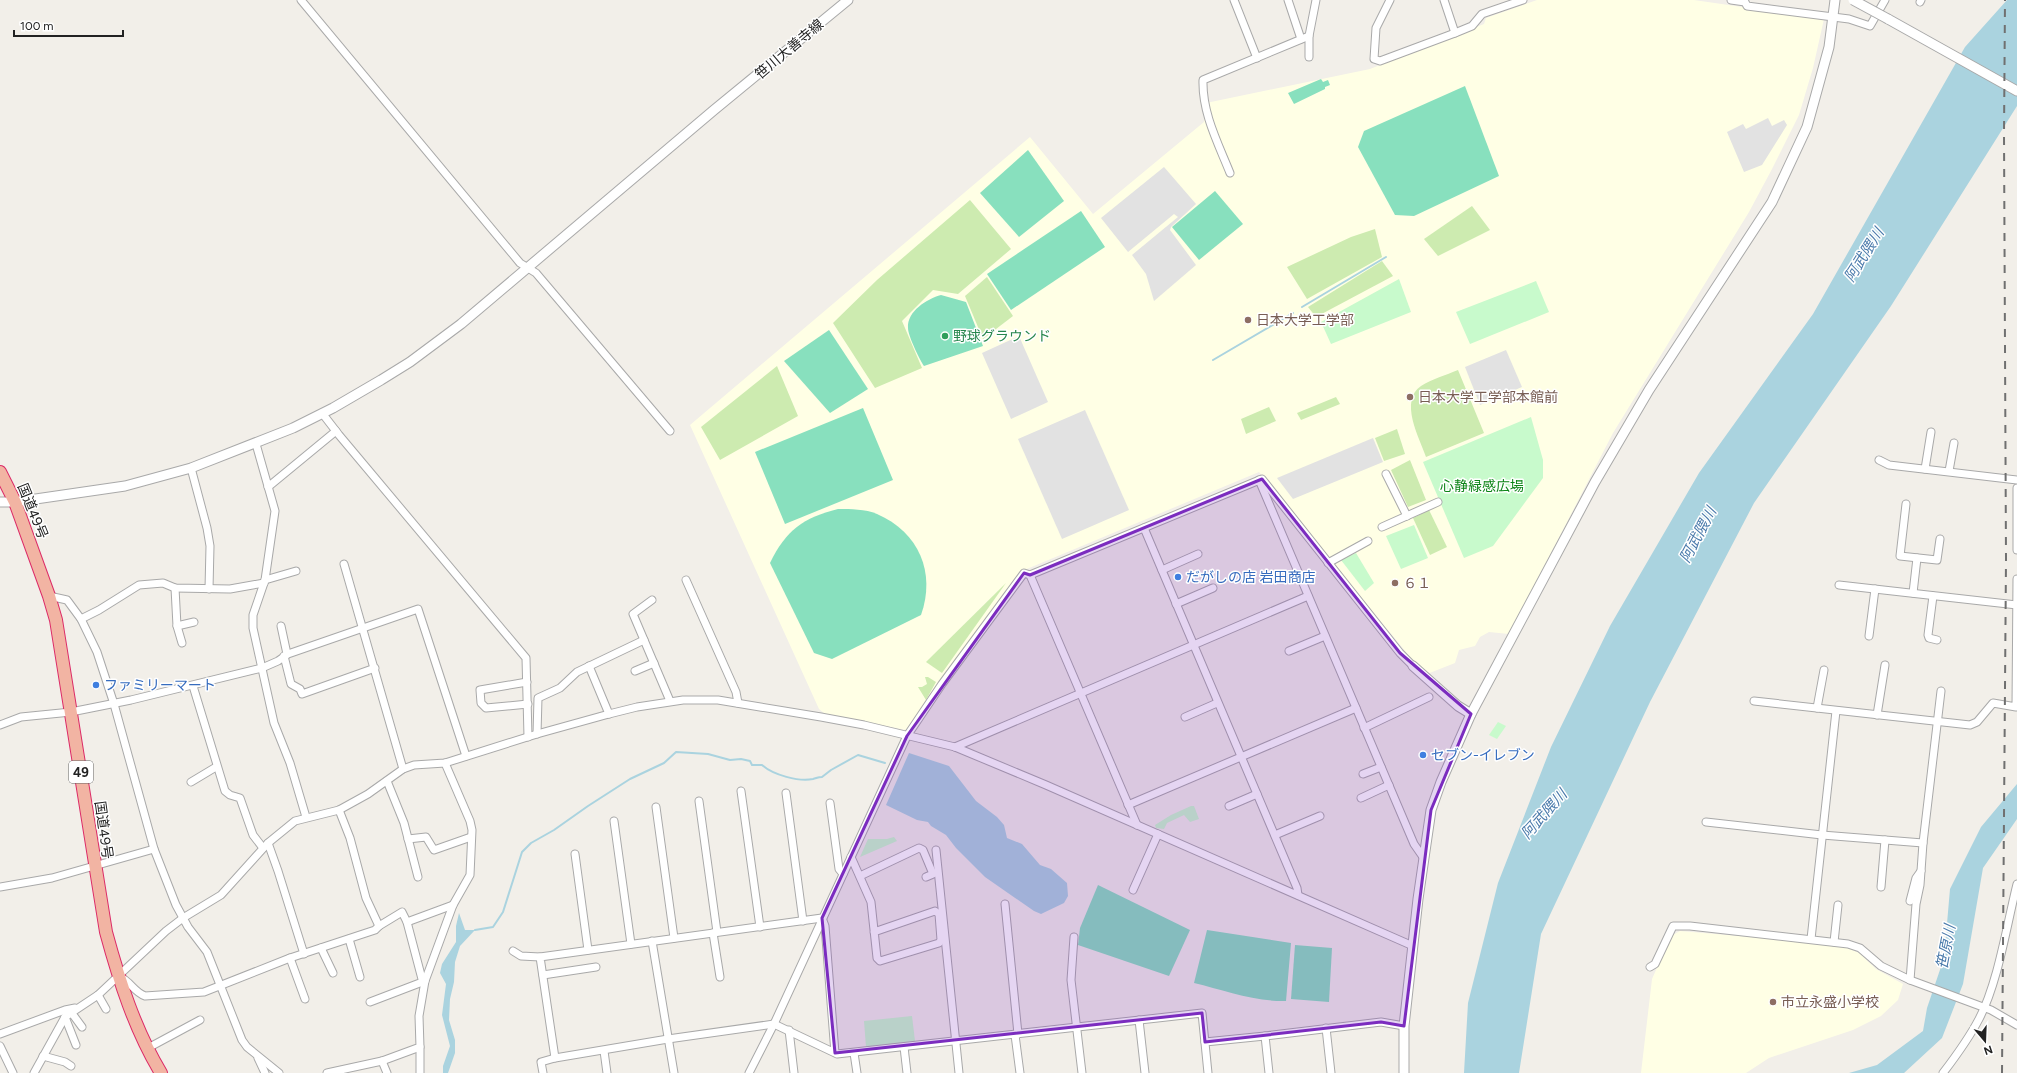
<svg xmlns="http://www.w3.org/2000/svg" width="2017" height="1073" viewBox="0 0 2017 1073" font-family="Figtree,'Noto Sans JP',sans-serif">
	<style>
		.education { fill: #ffffe5 }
		.grass { fill: #cdebb0 }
		.park { fill: #c8facc }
		.pitch { fill: #88e0be }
		.parking { fill: #e2e2e2 }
		.water { fill: #aad3df }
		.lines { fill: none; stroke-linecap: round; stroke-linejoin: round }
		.stream { stroke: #aad3df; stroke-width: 2 }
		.minor-casing { stroke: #a9a9a9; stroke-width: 9 }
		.tertiary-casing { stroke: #a9a9a9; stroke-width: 11 }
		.trunk-casing { stroke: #dc2a67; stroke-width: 14 }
		.minor { stroke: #fff; stroke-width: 7 }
		.tertiary { stroke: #fff; stroke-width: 9 }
		.trunk { stroke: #f2b4a3; stroke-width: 12 }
		.rail { stroke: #707070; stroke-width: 2; stroke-dasharray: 8 8; stroke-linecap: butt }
		.tertiary-bridge-casing { stroke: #a9a9a9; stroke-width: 11; stroke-linecap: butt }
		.tertiary-bridge { stroke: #fff; stroke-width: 9 }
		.marked { fill: #7b2cbf; fill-opacity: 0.2; stroke: #7b2cbf; stroke-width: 3; stroke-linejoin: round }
		.education-dot { fill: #8d6e63; stroke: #fff; stroke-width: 1.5 }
		.leisure-dot { fill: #2e9e5b; stroke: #fff; stroke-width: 1.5 }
		.shop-dot { fill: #3f7fe0; stroke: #fff; stroke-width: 1.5 }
		.labels { text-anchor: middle; stroke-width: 3; stroke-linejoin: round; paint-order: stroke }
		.shield { fill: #fff; stroke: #646464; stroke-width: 1 }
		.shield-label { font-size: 13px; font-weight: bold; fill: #222 }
		.street-label { font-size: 14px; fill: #222; stroke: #fff }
		.education-label { font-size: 14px; fill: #785e54; stroke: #fff; text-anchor: start }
		.leisure-label { font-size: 14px; fill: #27864d; stroke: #fff; text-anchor: start }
		.park-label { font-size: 14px; fill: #0c8416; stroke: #fff }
		.shop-label { font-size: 14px; fill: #366cbe; stroke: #fff; text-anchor: start }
		.water-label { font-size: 15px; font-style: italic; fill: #4a7aab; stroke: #fff }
	</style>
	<rect width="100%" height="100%" fill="#f2efe9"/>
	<g class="education">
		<polygon points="1537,0 1694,0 1824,19 1813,68 1799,115 1772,169 1749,212 1613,433 1509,634 1489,632 1480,637 1475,646 1459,650 1455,663 1427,674 1410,657 1259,472 1022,571 906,730 825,714 819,709 690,425 1030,137 1093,214 1204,122 1206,103 1370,69 1484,24 1486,18"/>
		<polygon points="1680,931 1799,941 1847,948 1859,953 1876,969 1903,984 1898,1000 1881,1016 1853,1030 1769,1058 1746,1073 1641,1073 1652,979 1671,936"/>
	</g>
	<g class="grass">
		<polygon points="970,200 1011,249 958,294 933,290 902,321 922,368 875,388 833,323 877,280"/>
		<polygon points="1472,206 1490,230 1438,256 1424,239"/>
		<polygon points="1375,229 1382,257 1307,299 1287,267 1351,237"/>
		<polygon points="1382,261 1393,276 1316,317 1308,307"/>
		<polygon points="987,277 1013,316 983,339 965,296"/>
		<polygon points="777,366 798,416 720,460 701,427"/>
		<path d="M 1458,370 L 1484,433 L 1426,457 C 1419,437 1399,401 1421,386 C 1432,379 1446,375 1458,370 Z"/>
		<polygon points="1336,397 1340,404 1301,420 1297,413"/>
		<polygon points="1269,407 1276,421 1246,434 1241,419"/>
		<polygon points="1397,429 1405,454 1384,461 1375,438"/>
		<polygon points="1410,460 1426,500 1408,507 1391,470"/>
		<polygon points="1429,510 1447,547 1430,555 1413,518"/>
		<polygon points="1006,583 942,673 926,662"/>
		<polygon points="925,677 928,677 936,682 926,700 918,687 922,687 927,684"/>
	</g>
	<g class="park">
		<polygon points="1399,279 1411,312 1331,344 1321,322"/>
		<polygon points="1536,281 1549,312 1470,344 1456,312"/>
		<polygon points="1531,417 1543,460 1543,478 1493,546 1464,558 1423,462"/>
		<polygon points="1414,525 1428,558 1401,569 1386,536"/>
		<polygon points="1356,553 1374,583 1365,591 1341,560"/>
		<polygon points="1498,722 1506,726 1497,739 1489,735"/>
		<polygon points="1191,806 1194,806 1199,819 1190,822 1184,815 1167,823 1164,829 1156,828 1155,825 1171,815"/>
		<polygon points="894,837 897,841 860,857 868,839 887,839"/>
		<polygon points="912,1016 915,1041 866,1047 864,1021"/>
	</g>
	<g class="pitch">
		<polygon points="1321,79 1323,82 1328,80 1330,85 1325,87 1325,89 1294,104 1288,93"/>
		<polygon points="1465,86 1499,176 1414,216 1395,215 1358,147 1364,131"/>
		<polygon points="1028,150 1064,201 1019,237 980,193"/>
		<polygon points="1215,191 1243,224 1199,260 1172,227"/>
		<polygon points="1081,211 1105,247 1011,310 987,274"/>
		<path d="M 941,295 L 966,302 L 983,346 L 924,366 C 920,360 908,336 908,328 C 907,311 927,299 941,295 Z"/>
		<polygon points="829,330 868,389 830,413 784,361"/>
		<polygon points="863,408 893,480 785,524 755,452"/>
		<path d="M 838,509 C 851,509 865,509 877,514 C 919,532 936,573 921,615 L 832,659 L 814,653 L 770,563 C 786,530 803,518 838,509 Z"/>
		<polygon points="1098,885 1190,930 1169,976 1078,945 1080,928"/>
		<path d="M 1207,930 L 1291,943 L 1286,1001 C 1256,1002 1223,990 1194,983 Z"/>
		<polygon points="1295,945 1332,948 1329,1002 1291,999"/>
	</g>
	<g class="parking">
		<polygon points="1768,118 1772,126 1784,120 1787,125 1762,165 1744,172 1727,132 1743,124 1746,129"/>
		<polygon points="1164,167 1196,204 1171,227 1170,230 1196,265 1154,301 1146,274 1132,255 1178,217 1174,214 1128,252 1101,218"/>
		<polygon points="1019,336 1048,402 1011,419 982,353"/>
		<polygon points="1506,350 1522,387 1480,405 1465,367"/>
		<polygon points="1085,410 1129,510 1062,539 1018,439"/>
		<polygon points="1373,438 1383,462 1293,499 1277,478"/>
	</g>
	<g class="water">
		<polygon points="2007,0 2017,0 2017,106 1891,306 1754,503 1650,702 1541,934 1519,1073 1464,1073 1468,1003 1498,883 1551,747 1610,626 1699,473 1813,314 1965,47"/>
		<polygon points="909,753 949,766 976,801 997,817 1004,825 1007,838 1022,844 1040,865 1051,869 1067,883 1068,896 1064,903 1041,914 1034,911 985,877 956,848 946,835 931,826 928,822 917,820 886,805"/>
		<polygon points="2017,784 2017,819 1983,868 1963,984 1942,1038 1904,1073 1849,1073 1877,1065 1923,1031 1927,1008 1944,958 1950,889 1981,827"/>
		<polygon points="459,913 465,930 475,930 460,946 455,962 454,982 450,999 449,1020 455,1040 455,1053 448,1073 443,1073 443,1066 450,1046 442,1015 446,984 440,973 442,964 456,942 456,926"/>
	</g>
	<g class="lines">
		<g class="stream">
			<polyline points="1302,307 1386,257"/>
			<polyline points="1213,360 1293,313"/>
			<path d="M 475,930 L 493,927 L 503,912 L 522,852 L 531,843 L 554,830 L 588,806 L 630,779 L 664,763 L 676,752 L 708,754 L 730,760 L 741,759 L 750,761 L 752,765 L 762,765 C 773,775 799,782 813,779 C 817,778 818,777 822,777 L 831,770 L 858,755 L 885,763"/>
		</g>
		<g class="minor-casing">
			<g id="minor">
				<polyline points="301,0 520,263 536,273 670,431"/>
				<polyline points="1234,0 1257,58"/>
				<polyline points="1288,0 1301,39"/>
				<polyline points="1390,0 1376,28 1374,59 1380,61 1455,33"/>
				<polyline points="1444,0 1455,33 1472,26 1482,14 1523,0"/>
				<polyline points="1731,0 1745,2 1747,6 1849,19 1870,26 1885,0"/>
				<polyline points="1920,2 1921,0"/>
				<polyline points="1309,57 1309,36"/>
				<path d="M 1230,173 C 1218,143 1202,113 1203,80 L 1309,36 L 1316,0"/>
				<polyline points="322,413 339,435 526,658 528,737"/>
				<polyline points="256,444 275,511 265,580 253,615 253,628 274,723 290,763 306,817"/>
				<polyline points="1879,460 1889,465 2017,480"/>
				<polyline points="191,468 207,528 210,546 209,589"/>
				<polyline points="1925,469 1931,432"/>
				<polyline points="1949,471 1954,443"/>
				<polyline points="1386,474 1407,516"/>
				<polyline points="1259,480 1414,844 1423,857"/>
				<polyline points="268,487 336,431"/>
				<polyline points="2017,488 2017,550"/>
				<polyline points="1906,504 1900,556 1937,560 1940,539"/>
				<polyline points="1382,527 1438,502"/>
				<polyline points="1144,528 1297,888 1298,895"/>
				<polyline points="1328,563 1368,541"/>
				<polyline points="344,564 403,769"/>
				<polyline points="1162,570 1198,554"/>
				<polyline points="1030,575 1137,825"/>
				<polyline points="265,580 296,571"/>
				<polyline points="686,580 736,692 738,703"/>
				<polyline points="1839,585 2017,605"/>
				<polyline points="175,588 177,626 182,643"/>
				<polyline points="1913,593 1917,558"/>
				<polyline points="49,596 67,600 81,619 97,652 114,704 154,849 176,905 188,927 207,952 242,1040 247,1047 279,1073"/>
				<polyline points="1933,596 1928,635 1929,638 1937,640"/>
				<polyline points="652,600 633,614 670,701"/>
				<polyline points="1176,604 1213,588"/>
				<polyline points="81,619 99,610 139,585 163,583 175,588 230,589 264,583"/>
				<polyline points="177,626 194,622"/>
				<polyline points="281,626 287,654"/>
				<polyline points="1869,636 1875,589"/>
				<polyline points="1289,651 1325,636"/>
				<polyline points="284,656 291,684 300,689 302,694 375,668"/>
				<polyline points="589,666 609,714"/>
				<polyline points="635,671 654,663"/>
				<polyline points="527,682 480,690 481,703 486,708 528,704"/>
				<polyline points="193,686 225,791 230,795 240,798 253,835 263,848"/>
				<polyline points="1754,701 1970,725 1977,722 1993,703 2016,707 2017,579"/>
				<polyline points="1817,708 1824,670"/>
				<polyline points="1877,715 1885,665"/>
				<polyline points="1185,717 1217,703"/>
				<polyline points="0,725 21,717 71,712 131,700 262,668 278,661 288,654 418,609 466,756"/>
				<polyline points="1364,728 1429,697"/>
				<polyline points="537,734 538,698 560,688 577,672 644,640"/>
				<polyline points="955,747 1308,596"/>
				<polyline points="1363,774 1381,767"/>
				<polyline points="387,781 404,823 418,877"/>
				<polyline points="191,782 216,767"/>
				<polyline points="741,791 760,927"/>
				<polyline points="786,793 803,921"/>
				<polyline points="1361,798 1389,785"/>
				<polyline points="699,801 717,932"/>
				<polyline points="830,803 839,869 843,874"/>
				<polyline points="1128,805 1356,708"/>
				<polyline points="1229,806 1257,794"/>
				<polyline points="656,807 674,938"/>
				<polyline points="614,821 631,944"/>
				<polyline points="1706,822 1822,835 1923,843"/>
				<polyline points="1275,835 1320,816"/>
				<polyline points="408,839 426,837 434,850 471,837"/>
				<polyline points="268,843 278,871 304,954"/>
				<polyline points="936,850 959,1073"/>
				<polyline points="575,854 588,950"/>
				<polyline points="851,857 871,902 877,958 880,961 939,943 941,940 939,914 935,911 874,932"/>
				<polyline points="860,876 919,848 923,850 933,874 926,877"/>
				<polyline points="0,887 52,878 154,849"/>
				<polyline points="1881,887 1885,840"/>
				<polyline points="1133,890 1158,834"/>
				<polyline points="1910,901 1916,878 1921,871"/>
				<polyline points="1005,904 1018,1034"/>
				<polyline points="407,922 453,905"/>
				<polyline points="713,933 720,977"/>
				<polyline points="1074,937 1071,980 1082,1073"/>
				<polyline points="349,939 360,977"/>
				<polyline points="1811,939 1836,711"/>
				<polyline points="652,941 674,1073"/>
				<polyline points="1834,942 1838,905"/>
				<polyline points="321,948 333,973"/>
				<polyline points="513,951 521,956 540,957"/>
				<polyline points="290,958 305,999"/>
				<polyline points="1650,967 1655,964 1673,926 1690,926 1848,944 1860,948 1881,966 1910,980 1991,1010 2017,1025"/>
				<polyline points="543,975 596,967"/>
				<path d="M 119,976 C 131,982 134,992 145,996 L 204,992 L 290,958 L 375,930 L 379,926 L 366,898 L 350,838 L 339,810"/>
				<polyline points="1910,980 1916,904 1920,885 1923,843 1941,691"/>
				<polyline points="98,995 106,1009"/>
				<polyline points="370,1002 425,981 422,979 407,922 402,912 379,926"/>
				<polyline points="71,1012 82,1027"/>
				<polyline points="65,1017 76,1045"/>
				<polyline points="1139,1020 1145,1073"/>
				<polyline points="1326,1028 1331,1073"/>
				<polyline points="789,1030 794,1073"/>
				<polyline points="0,1034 65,1010 75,1008"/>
				<polyline points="1015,1035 1020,1073"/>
				<polyline points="1205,1042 1265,1036"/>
				<polyline points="0,1046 13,1073"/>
				<polyline points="420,1047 420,1073"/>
				<polyline points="904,1047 907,1073"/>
				<polyline points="148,1048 200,1020"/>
				<polyline points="604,1051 607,1073"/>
				<polyline points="835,1053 825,926 822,918 540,957 555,1058 668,1039 774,1024 835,1053 837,1054 1202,1013 1208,1073"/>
				<polyline points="854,1053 857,1073"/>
				<polyline points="43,1056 65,1062 71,1066"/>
				<polyline points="258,1058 265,1073"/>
				<polyline points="382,1061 387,1073"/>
				<polyline points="34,1073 65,1017 98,995 166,931 183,918 221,895 268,843 295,821 339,810 368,794 403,769 414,765 445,763 537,734 609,714 637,707 683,700 718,700 821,717 864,725 955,747 1046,785 1413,946"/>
				<polyline points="327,1073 382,1061 420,1047 419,1016 425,981 453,905 470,875 472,830 470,821 445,763"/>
				<polyline points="543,1073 541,1062 555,1058"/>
				<polyline points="749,1073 774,1024 907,736 942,684 1024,573 1030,575 1262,479 1400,653 1413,666"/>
				<polyline points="1269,1073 1265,1036 1381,1022 1404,1026"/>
				<path d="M 1943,1073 C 1956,1056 1969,1038 1979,1019 C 1998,983 2007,924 2017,884"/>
			</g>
		</g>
		<g class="tertiary-casing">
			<g id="tertiary">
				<polyline points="1888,19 2017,91"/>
				<polyline points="0,502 15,502 125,486 191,468 293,428 333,408 381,380 410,362 461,324 714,110 848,0"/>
				<polyline points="1413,666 1458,706 1471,714"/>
				<polyline points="1404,1073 1404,1026 1418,899 1431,810 1441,782 1471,714 1595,482 1649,390 1772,202 1807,127 1829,47 1835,0"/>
			</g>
		</g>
		<g class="trunk-casing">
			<path id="trunk" d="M 0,472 L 15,502 L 49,596 L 56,620 L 106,932 C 119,980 135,1030 161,1073"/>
		</g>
		<use href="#minor" class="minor"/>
		<use href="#tertiary" class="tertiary"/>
		<use href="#trunk" class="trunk"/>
		<polyline class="rail" points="2002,1073 2006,559 2004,134 2005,0"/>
		<g class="tertiary-bridge-casing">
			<polyline id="tertiary-bridge" points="1853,0 1888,19"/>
		</g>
		<use href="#tertiary-bridge" class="tertiary-bridge"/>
	</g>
	<path class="marked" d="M 1262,479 L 1400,653 L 1471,714 L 1431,810 L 1404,1026 L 1381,1022 L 1205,1042 L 1202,1013 L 835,1053 L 822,918 L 907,736 L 1024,573 L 1030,575 Z"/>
	<g class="education-dot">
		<circle cx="1248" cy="320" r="4"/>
		<circle cx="1410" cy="397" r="4"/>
		<circle cx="1395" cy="583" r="4"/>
		<circle cx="1773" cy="1002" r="4"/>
	</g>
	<circle class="leisure-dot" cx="945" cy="336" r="4"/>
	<g class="shop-dot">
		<circle cx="1178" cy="577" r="4"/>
		<circle cx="96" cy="685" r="4"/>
		<circle cx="1423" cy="755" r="4"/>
	</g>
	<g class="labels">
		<rect class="shield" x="69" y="761" width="24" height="22" rx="3"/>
		<g class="shield-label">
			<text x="81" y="777">49</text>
		</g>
		<g class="street-label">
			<text transform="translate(789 49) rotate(-40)" y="5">笹川大善寺線</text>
			<text transform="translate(33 511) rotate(68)" y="5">国道49号</text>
			<text transform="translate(104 830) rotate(82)" y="5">国道49号</text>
		</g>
		<g class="education-label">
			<text x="1256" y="325">日本大学工学部</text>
			<text x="1418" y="402">日本大学工学部本館前</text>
			<text x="1403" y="588">６１</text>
			<text x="1781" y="1007">市立永盛小学校</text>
		</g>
		<g class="leisure-label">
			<text x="953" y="341">野球グラウンド</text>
		</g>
		<g class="park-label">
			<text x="1482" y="491">心静緑感広場</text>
		</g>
		<g class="shop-label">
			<text x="1186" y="582">だがしの店 岩田商店</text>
			<text x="104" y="690">ファミリーマート</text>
			<text x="1431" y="760">セブン-イレブン</text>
		</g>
		<g class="water-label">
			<text transform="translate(1864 255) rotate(-58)" y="5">阿武隈川</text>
			<text transform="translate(1698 535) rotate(-62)" y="5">阿武隈川</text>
			<text transform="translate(1544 814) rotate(-48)" y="5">阿武隈川</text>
			<text transform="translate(1946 947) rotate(-79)" y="5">笹原川</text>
		</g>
	</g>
	<g transform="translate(1985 1041) rotate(161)" stroke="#ffffff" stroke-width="3" paint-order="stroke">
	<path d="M0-3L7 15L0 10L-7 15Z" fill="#222222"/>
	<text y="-6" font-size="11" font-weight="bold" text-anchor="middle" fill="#222222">N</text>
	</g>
	<path d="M14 30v6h109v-6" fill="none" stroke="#222222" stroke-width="2"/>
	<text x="20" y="30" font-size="12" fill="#222222" stroke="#ffffff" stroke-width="3" paint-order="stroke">100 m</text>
</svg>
